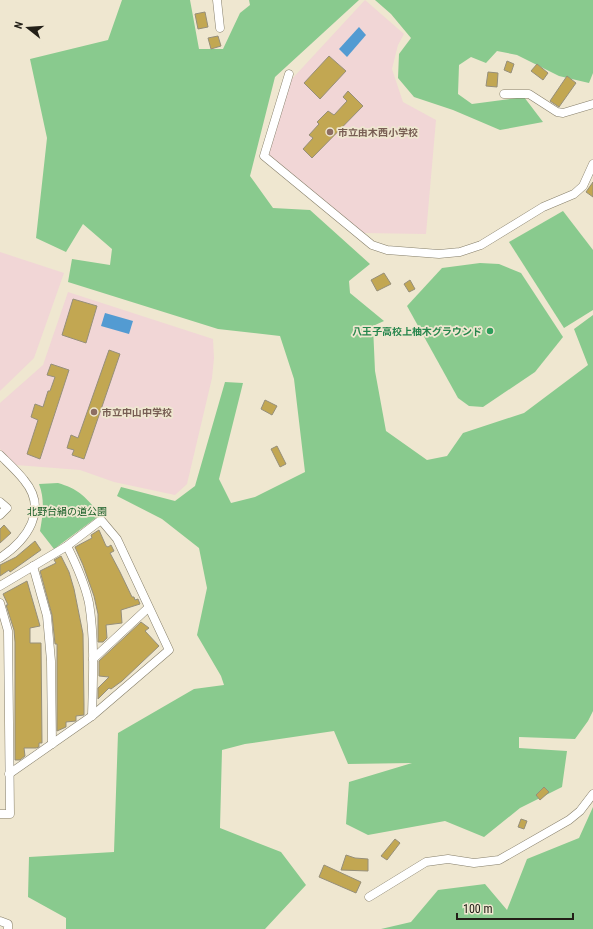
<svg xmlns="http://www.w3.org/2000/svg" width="593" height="929" viewBox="0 0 593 929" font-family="'Roboto Condensed','Noto Sans JP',sans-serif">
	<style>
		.education { fill: #f1d6d6 }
		.green { fill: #89ca8e }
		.water { fill: #539bd2 }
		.building { fill: #c2a752; stroke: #968f7a }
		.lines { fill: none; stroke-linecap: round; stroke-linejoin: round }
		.minor-casing { stroke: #867f6a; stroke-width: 9 }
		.minor { stroke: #fff; stroke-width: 8 }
		.education-dot { fill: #8d6e63; stroke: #efe7d0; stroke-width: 1.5 }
		.leisure-dot { fill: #2e9e5b; stroke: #efe7d0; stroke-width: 1.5 }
		.labels { text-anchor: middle; stroke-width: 3.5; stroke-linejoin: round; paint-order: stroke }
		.education-label { font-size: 10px; font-weight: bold; fill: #785e54; stroke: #efe7d0; text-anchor: start }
		.leisure-label { font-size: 10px; font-weight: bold; fill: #27864d; stroke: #efe7d0; text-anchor: end }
		.park-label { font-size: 10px; fill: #155c24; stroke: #efe7d0 }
	</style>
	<rect width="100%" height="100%" fill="#efe7d0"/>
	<g class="education">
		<polygon points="365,0 404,34 398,45 392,69 403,102 436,120 426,234 363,233 268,155 291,80"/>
		<polygon points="0,252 64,273 34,358 0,391"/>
		<polygon points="68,292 213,339 214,358 212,378 187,484 175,495 114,482 80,470 16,465 0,449 0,403 43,365"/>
	</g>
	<g class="green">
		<polygon points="122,0 190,0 199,49 223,49 240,13 250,5 249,0 359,0 275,77 250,176 273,208 310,210 370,264 349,281 350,293 384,321 373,326 375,371 386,431 427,460 447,456 463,433 524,413 588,365 574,329 593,315 593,711 588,721 575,739 519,737 519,748 567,751 562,787 520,808 484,837 445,821 368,835 346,824 349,782 412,763 348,764 334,731 245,744 222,750 220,828 281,852 306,885 265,929 66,929 66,918 28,897 29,857 114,852 118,733 194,689 224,685 221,676 197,635 207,588 199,548 162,519 117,496 121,487 175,501 195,486 225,382 243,383 219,479 231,503 255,497 305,472 294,379 280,336 218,329 68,282 72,259 110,265 112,249 83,224 66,252 36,238 47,138 30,59 108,40"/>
		<polygon points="375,0 593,0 593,73 589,83 559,76 517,55 497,51 486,63 471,57 459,65 458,94 472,104 524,97 543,122 500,130 453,110 414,97 398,78 399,54 411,38 391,14"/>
		<polygon points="563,211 593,250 593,310 564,328 509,242"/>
		<polygon points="480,263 499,264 521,273 563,337 535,372 483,407 469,406 458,398 407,306 442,268"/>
		<path d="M 58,483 C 79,489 87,498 100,515 L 54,549 L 40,531 C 43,514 45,500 39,484 Z"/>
		<polygon points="593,807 593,929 381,929 411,922 438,890 485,884 507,910 527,859 579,838"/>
	</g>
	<g class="water">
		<polygon points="359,27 366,35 347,57 339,49"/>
		<polygon points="105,313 133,321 129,334 101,326"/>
	</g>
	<g class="building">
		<polygon points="205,12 208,27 198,29 195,14"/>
		<polygon points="218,36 221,46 211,49 208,38"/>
		<polygon points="329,56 346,71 320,99 304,83"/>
		<polygon points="507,61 514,64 511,73 504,70"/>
		<polygon points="537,64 548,73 543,80 531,71"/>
		<polygon points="488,72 498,73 497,87 486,86"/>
		<polygon points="567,76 576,83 559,107 550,101"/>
		<polygon points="348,91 363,106 312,158 303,149 313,138 309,135 319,124 317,122 328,111 334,115 347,101 343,97"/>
		<polygon points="593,182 593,197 586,192"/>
		<polygon points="384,273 391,284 377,291 371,280"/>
		<polygon points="410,280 415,289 409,292 404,284"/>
		<polygon points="73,299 97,306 86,343 62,335"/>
		<polygon points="109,350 120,354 84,459 72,455 74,450 67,448 71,435 78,438"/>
		<polygon points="51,364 69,370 40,459 27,454 38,420 31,417 35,404 43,407 48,391 50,391 55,377 47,375"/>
		<polygon points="265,400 277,406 272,415 261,409"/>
		<polygon points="277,446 286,464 280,467 271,449"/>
		<polygon points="4,525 11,533 0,543 0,529"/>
		<polygon points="99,530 106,546 108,547 111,545 114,551 110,553 120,572 132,597 134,597 135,600 138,599 140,604 121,610 122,623 106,625 107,638 103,642 98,642 98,614 94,596 83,565 75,547 92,538 91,535"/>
		<polygon points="35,541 41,550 10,572 9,570 0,576 0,565 16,557"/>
		<polygon points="61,556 69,572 74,589 83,634 84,705 84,715 76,716 76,721 66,722 66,727 57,731 57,644 55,644 52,615 40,571 56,563 54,560"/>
		<polygon points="27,581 40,626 30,628 30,643 41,643 42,743 39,743 39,747 36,748 24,748 25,756 20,760 15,760 15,642 14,630 6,605 8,605 3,594"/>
		<polygon points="141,622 149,628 145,631 159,646 122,681 111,689 109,688 98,699 98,688 109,677 99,676 99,661"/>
		<polygon points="544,787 549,792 540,800 536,795"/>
		<polygon points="521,819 527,821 524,829 518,827"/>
		<polygon points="395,839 400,843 387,860 381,856"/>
		<polygon points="346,855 355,858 368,859 368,871 341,870"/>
		<polygon points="324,865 361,882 356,893 319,877"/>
	</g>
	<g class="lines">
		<g class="minor-casing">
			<g id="minor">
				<polyline points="217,0 220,28"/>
				<polyline points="289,74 264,156 372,245 387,250 439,254 460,252 481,245 543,207 574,194 583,186 593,164"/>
				<polyline points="504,94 529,94 557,112 563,113 593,104"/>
				<path d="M 0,455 C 8,463 17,471 24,480 C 49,510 27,540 0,558"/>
				<polyline points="0,502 7,508 0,515"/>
				<path d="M 67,546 C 76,564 85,584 89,603 C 95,640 93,679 92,716"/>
				<polyline points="33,566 47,616 51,661 52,744"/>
				<polyline points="0,586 67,546 101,520 117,539 169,650 92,716 9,774"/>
				<polyline points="0,603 8,631 10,814 0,814"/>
				<polyline points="93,659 148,608"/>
				<polyline points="369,897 426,862 448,859 474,863 499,860 569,820 580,811 593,794"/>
				<polyline points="0,921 8,924 8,929"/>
			</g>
		</g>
		<use href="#minor" class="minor"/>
	</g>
	<g class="education-dot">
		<circle cx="330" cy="132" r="4"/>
		<circle cx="94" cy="412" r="4"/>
	</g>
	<circle class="leisure-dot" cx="490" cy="331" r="4"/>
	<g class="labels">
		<g class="education-label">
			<text x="338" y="136">市立由木西小学校</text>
			<text x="102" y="416">市立中山中学校</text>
		</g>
		<g class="leisure-label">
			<text x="482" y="335">八王子高校上柚木グラウンド</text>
		</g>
		<g class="park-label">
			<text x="67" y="515">北野台絹の道公園</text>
		</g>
	</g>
	<g transform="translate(28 28) rotate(287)" stroke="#efe7d0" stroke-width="3" paint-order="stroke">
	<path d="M0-3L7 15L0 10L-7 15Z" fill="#232018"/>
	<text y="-6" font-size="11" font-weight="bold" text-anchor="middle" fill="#232018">N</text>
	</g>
	<path d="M457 913v6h116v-6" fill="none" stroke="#232018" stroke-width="2"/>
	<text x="463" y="913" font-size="12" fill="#232018" stroke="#efe7d0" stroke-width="3" paint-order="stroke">100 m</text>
</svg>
